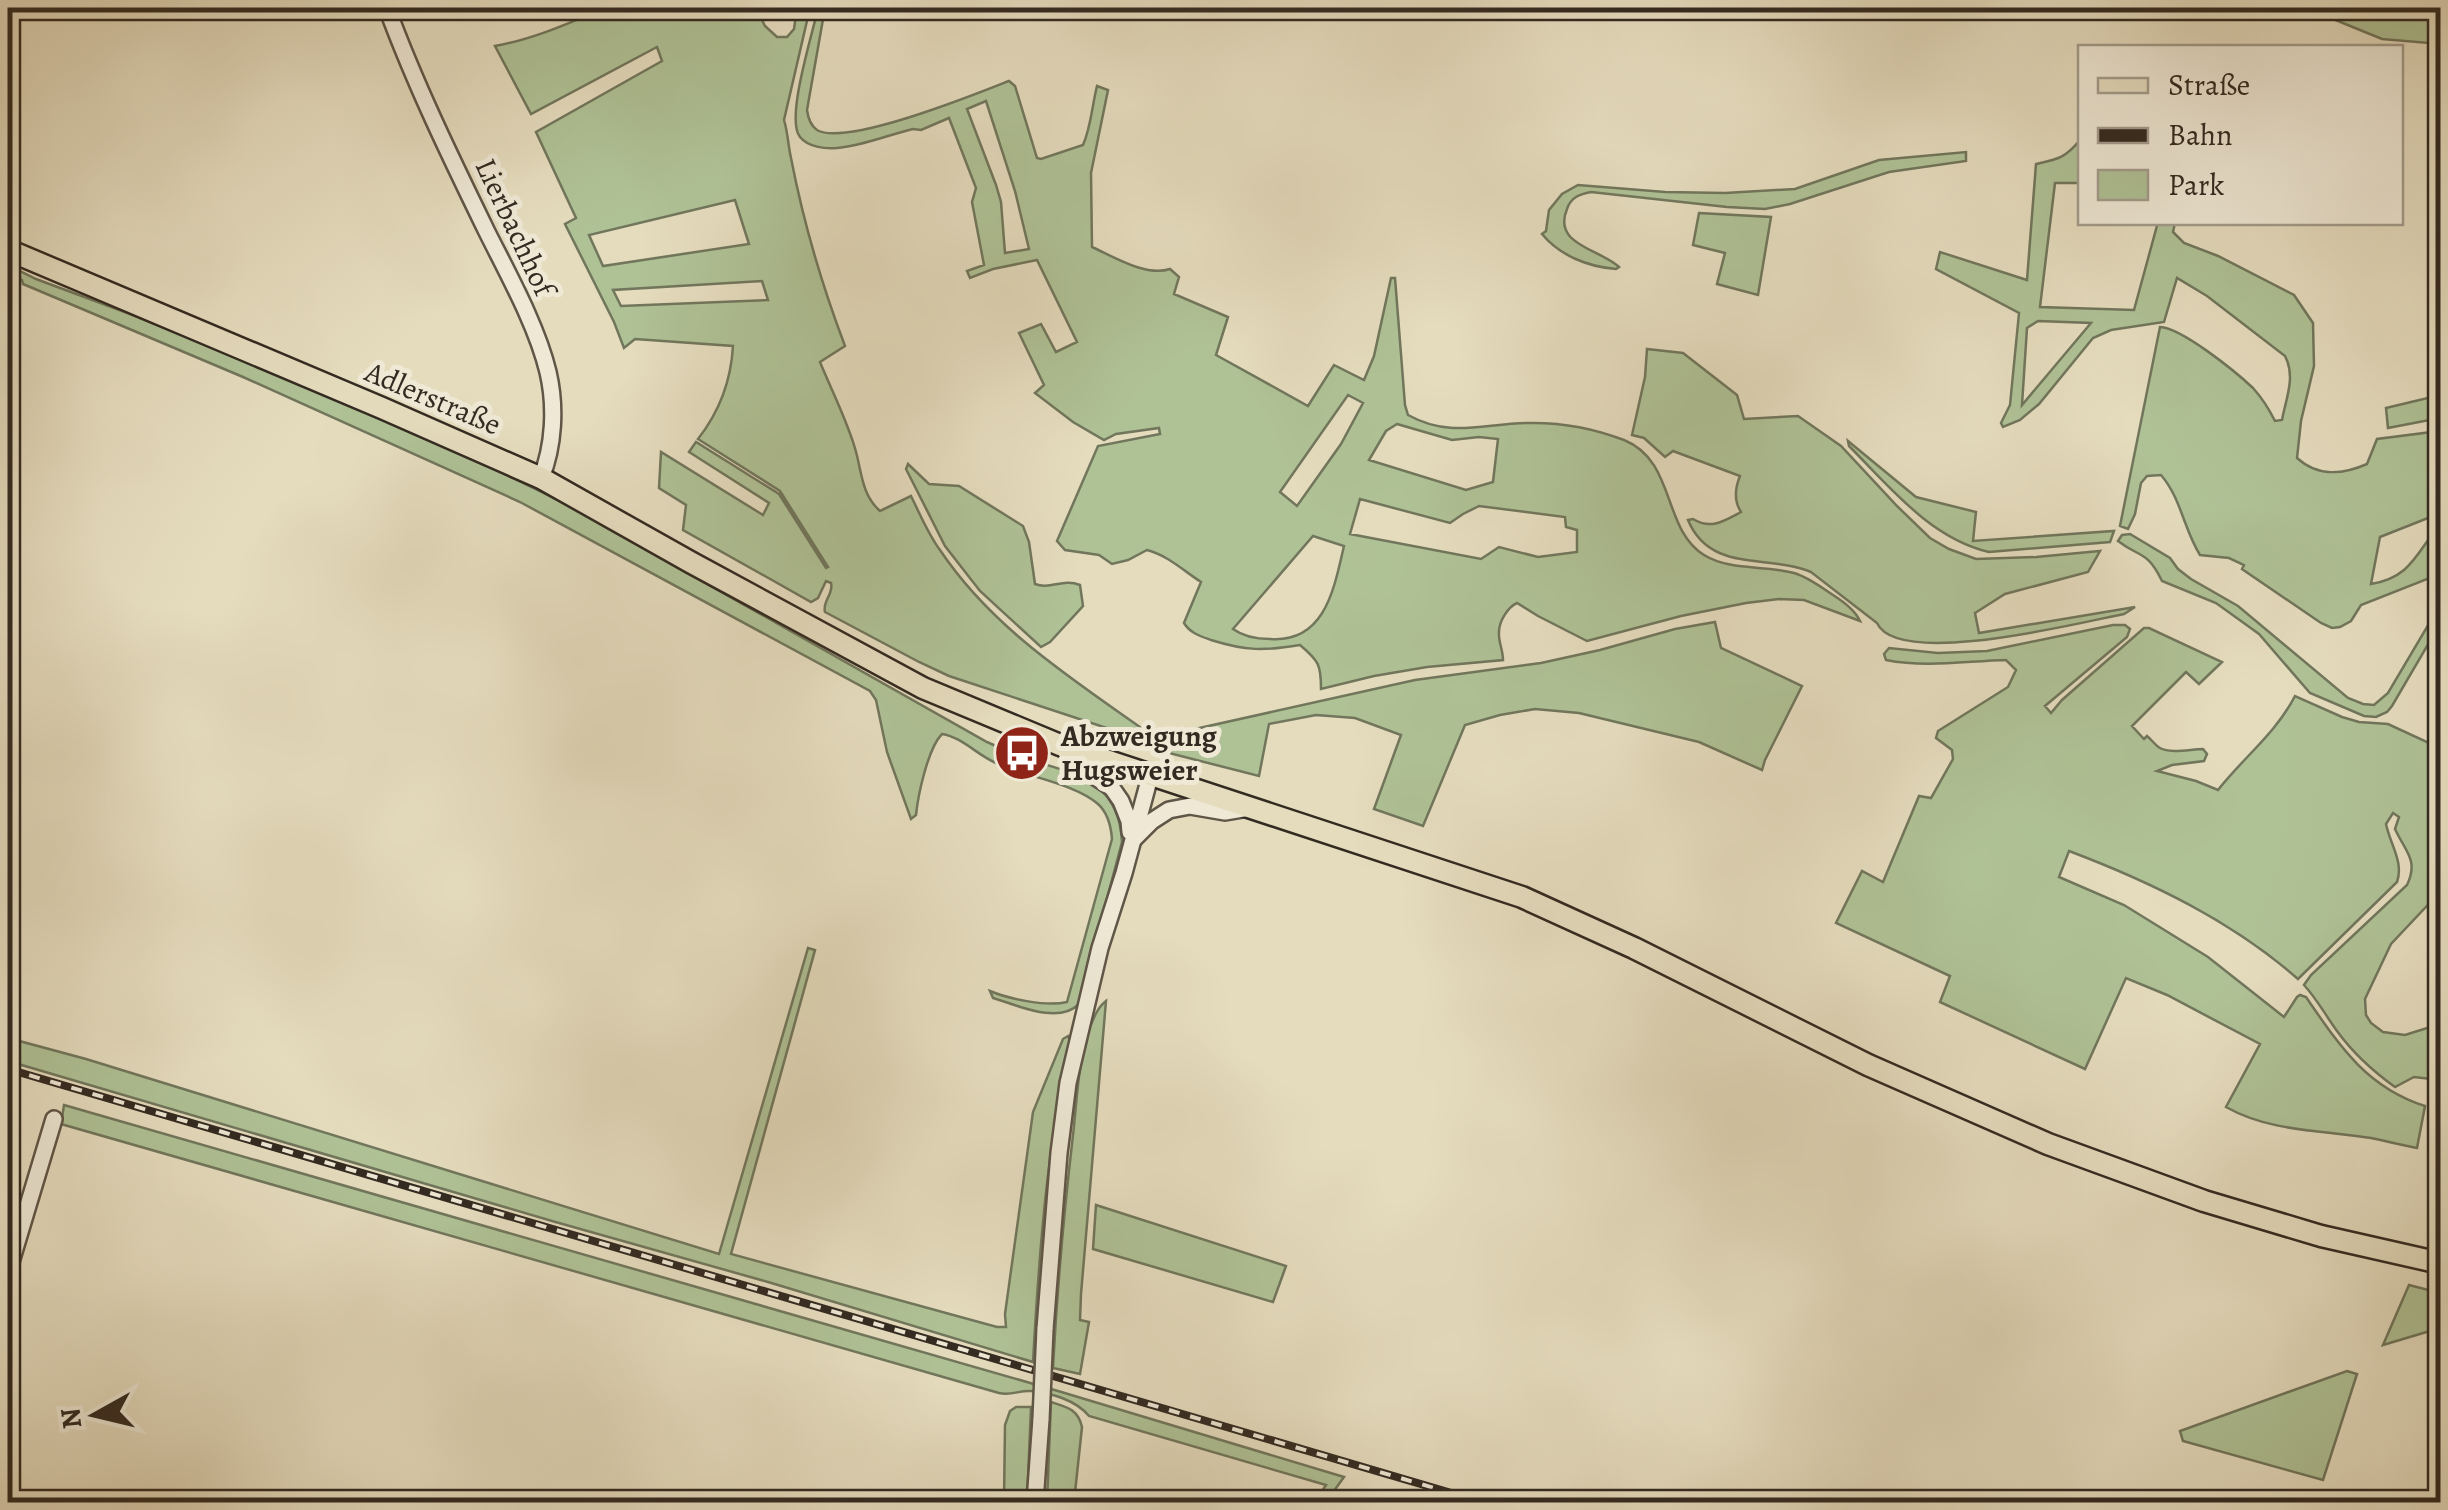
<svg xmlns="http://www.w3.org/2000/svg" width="2448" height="1510" viewBox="0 0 2448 1510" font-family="Alegreya,serif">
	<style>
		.green { fill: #afc296; stroke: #71765c; stroke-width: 2.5; fill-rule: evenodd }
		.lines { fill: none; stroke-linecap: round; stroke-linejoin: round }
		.minor-casing { stroke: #605648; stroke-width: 20 }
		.major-casing { stroke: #332a21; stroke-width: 25 }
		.minor { stroke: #eee8d5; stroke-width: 15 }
		.major { stroke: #e5dcbe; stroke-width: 20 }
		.rail-casing { stroke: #332a21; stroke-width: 8 }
		.rail { stroke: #eee8d5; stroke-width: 4; stroke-dasharray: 11; stroke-linecap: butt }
		.minor-bridge-casing { stroke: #605648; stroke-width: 20; stroke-linecap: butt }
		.minor-bridge { stroke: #eee8d5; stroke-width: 15 }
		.labels { text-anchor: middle; stroke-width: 10; stroke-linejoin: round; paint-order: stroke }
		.street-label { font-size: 30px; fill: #332a21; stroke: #eee8d5 }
		.poi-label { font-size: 30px; font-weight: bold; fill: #332a21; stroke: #eee8d5; text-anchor: start }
	</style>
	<rect width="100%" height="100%" fill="#e5dcbe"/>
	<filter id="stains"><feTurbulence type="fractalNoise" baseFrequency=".002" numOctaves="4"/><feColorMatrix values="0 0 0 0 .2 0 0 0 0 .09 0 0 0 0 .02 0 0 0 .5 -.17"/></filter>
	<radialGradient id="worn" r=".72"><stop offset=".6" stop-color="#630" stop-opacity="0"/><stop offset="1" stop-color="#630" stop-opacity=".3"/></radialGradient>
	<g class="green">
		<path d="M 605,8 L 756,8 L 765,26 L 777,37 L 787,37 L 794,29 L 797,8 L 810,8 L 784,120 C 788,133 788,145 791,158 C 803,220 823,288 845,346 L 820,362 C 831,389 845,416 854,445 C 862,469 860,493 880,511 L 911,496 C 920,514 928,534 940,550 C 992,628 1072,679 1147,732 L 1151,737 L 1149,742 L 949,676 L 919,662 L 825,612 C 822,601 834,594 831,583 L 826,581 L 818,598 L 811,602 L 683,530 L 686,505 L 659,488 L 661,452 L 763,515 L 769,503 L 689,452 L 696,442 L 779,494 L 826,568 L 828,567 L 780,491 L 698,439 C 720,411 731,381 733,346 L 635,339 L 624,348 L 614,322 L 565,224 L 576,218 L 536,132 L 662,61 L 657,47 L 531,114 L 495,46 C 534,39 569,23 605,8 ZM 735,200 L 749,244 L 603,266 L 589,235 ZM 762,281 L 768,300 L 621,306 L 613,290 Z"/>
		<path d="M 818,8 L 825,8 L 807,110 C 808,118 810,125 817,130 C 846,147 976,94 1009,81 L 1015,86 L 1037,158 L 1041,159 L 1083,145 C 1091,127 1092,106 1097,86 L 1108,90 L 1091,173 L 1092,247 C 1114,257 1146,277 1170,269 L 1179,277 L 1174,294 L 1228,317 L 1216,355 L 1308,406 L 1334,365 L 1364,380 L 1374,356 L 1391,278 L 1395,278 L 1405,405 L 1408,415 C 1450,438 1481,424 1526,423 C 1559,422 1593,428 1624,440 C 1676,461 1662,529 1704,555 C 1730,571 1765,565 1794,573 C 1808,577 1821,587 1833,595 C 1844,602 1855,610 1860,621 L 1804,600 L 1779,599 L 1746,603 L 1681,616 L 1587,641 L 1538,616 L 1517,603 C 1508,607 1499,621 1499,632 C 1498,641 1503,650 1503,660 L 1427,667 L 1374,676 L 1321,689 C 1321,665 1319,661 1300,645 C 1264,651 1246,651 1211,640 C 1200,636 1190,633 1184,623 L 1201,582 C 1184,571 1167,555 1147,550 L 1128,560 L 1112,564 L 1099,555 L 1065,550 L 1057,541 L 1098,446 L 1160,434 L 1159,428 L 1116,434 L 1104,440 L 1073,422 L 1035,393 L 1044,385 L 1019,333 L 1041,324 L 1056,352 L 1077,342 L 1037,260 L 993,269 L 970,278 L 967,271 L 984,265 L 972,202 L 976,188 L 949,118 L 921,130 L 913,129 C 888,135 862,146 837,148 C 825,149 808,147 800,137 C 785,119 813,33 818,8 ZM 986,101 L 1015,191 L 1029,249 L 1005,253 L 1001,202 L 996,185 L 967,109 ZM 1348,395 L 1363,403 L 1341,444 L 1297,506 L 1280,492 ZM 1397,424 L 1452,440 L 1479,437 L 1498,439 L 1493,482 L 1466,490 L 1369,460 L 1386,431 ZM 1360,499 L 1450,523 L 1463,514 L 1479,506 L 1565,517 L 1566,527 L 1577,530 L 1577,552 L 1538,557 L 1499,547 L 1481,559 L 1350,534 ZM 1313,536 L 1344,546 C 1334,589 1325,643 1270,639 C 1256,639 1244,637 1233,629 Z"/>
		<polygon points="2306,8 2440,9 2440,44 2382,39"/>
		<path d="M 2080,140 L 2080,183 L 2055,183 L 2040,307 L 2134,310 L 2158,222 L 2175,223 L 2173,232 L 2184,243 L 2218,256 L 2294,295 L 2313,323 L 2314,366 L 2301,421 L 2297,458 C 2318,477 2342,475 2367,464 L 2377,439 L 2440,431 L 2440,574 L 2361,605 L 2351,621 L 2340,627 L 2332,628 L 2321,623 L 2242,569 L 2244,565 L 2229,558 L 2200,555 C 2184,530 2181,498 2161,475 L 2147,476 L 2141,483 L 2135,514 L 2128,529 L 2120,526 L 2160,327 C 2182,328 2236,372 2253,388 C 2262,398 2269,409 2275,421 L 2282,420 C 2286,398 2296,377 2285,356 L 2207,296 L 2177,278 L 2164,322 L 2111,330 L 2093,338 L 2039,404 L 2020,420 L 2003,427 L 2001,423 L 2010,405 L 2019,313 L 1936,269 L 1940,252 L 2027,280 L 2036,164 C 2059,159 2065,158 2080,140 ZM 2038,321 L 2091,323 L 2022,405 L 2027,328 ZM 2433,516 L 2436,529 C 2415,557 2408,578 2371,584 L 2380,537 Z"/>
		<path d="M 1966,152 L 1966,161 L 1889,172 L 1790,204 L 1765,209 L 1727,207 L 1591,192 C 1580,194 1571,197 1567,209 C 1552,245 1600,249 1619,267 L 1616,269 C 1589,267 1560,256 1542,234 L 1546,231 L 1549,210 L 1562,194 L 1578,185 L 1665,192 L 1725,193 L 1795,189 L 1879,160 Z"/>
		<polygon points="1699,213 1771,217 1758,295 1717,284 1725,253 1693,245"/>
		<path d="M 8,265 L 36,279 L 130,314 L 377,415 L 484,464 L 564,503 L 987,742 C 999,747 1011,753 1024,758 C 1073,774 1119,778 1122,842 L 1079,1004 C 1058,1025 1017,1005 993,998 L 990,991 C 1009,999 1047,1007 1067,1002 L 1112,839 C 1111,826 1108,813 1098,804 C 1073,783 1027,777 996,763 C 977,755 962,737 942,734 C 928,748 918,795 916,815 L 911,819 L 887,752 L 876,700 L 870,691 L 520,502 L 243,377 L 23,284 L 22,280 L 8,273 Z"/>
		<path d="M 1647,349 L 1683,353 L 1737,395 L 1744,419 L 1798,416 L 1841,446 L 1898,507 L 1930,538 L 1949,549 L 1976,559 L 2036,557 L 2100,551 L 2088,572 L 2005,594 L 1975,613 L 1979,633 L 2135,607 L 2124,614 C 2082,622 1898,669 1877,623 L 1811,572 C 1766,554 1710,573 1688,520 L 1693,519 C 1711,530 1724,521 1741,512 C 1734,501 1735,488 1740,476 L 1673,451 L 1665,457 L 1644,438 L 1632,435 L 1645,377 Z"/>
		<polygon points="2440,395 2440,418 2388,428 2386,408"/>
		<path d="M 1848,441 L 1916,497 L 1976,512 L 1973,541 L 2114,531 L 2110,542 L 1989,552 C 1930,538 1890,487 1849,446 Z"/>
		<path d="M 908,464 L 929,484 L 959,486 L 1023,526 L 1029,542 L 1035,584 C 1050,590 1063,578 1080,585 L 1083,606 L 1050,642 L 1041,647 L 980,591 L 945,546 L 906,469 Z"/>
		<path d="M 2122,535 L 2130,534 L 2170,558 L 2178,569 L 2191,579 L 2238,606 L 2348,698 L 2363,704 L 2374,705 L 2388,693 L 2440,605 L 2440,624 L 2392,706 L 2387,712 L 2376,717 L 2364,716 L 2310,693 L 2259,634 L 2216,603 L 2162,581 C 2147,550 2140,558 2118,541 Z"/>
		<polygon points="1715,622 1721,648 1802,686 1765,760 1762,770 1699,742 1579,713 1535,709 1500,715 1465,725 1423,826 1374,809 1401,735 1355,718 1316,715 1269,724 1259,776 1169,753 1167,747 1176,737 1195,729 1415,680 1541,663 1600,650 1675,629"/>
		<path d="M 2113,625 L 2125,625 L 2130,629 L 2127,637 L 2045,706 L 2051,713 L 2062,700 L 2144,628 L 2149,628 L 2222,662 L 2199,684 L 2186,672 L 2132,726 L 2144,739 L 2147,736 C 2152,740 2155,745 2160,748 C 2171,754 2191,749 2203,749 L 2207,754 L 2204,761 L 2172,765 L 2157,771 L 2196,781 L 2218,790 C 2243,758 2276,733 2295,696 L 2342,717 L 2359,722 L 2388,724 L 2440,748 L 2440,892 L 2391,944 L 2365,999 L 2366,1015 L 2371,1023 L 2383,1032 L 2405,1035 L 2440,1024 L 2440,1080 L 2414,1077 L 2395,1087 C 2374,1072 2353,1053 2337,1031 C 2326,1016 2317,999 2304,985 L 2311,975 L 2407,885 C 2419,860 2405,851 2395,829 L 2399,817 L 2393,813 L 2386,824 C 2390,844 2404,862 2397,882 L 2298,979 C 2232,921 2151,882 2069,851 L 2059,877 L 2124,905 L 2208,957 L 2284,1017 L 2297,997 L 2300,995 L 2306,997 C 2339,1045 2366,1087 2425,1106 L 2417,1148 C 2401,1145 2386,1141 2371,1138 C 2322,1130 2270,1132 2226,1107 L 2260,1044 L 2167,995 L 2126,978 L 2085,1069 L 1940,1002 L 1950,976 L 1836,923 L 1862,871 L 1883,882 L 1919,796 L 1931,798 L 1953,759 L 1952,750 L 1936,738 L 1938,731 L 2008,687 L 2016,670 L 2006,660 C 1966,661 1926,668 1886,660 L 1884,654 L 1889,648 L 1938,653 L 1987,651 Z"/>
		<path d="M 808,948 L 815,950 L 731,1254 L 997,1327 L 1006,1327 L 1005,1314 L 1033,1112 L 1063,1039 L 1068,1036 L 1070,1041 C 1047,1147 1039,1254 1033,1362 L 768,1282 L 552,1221 L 8,1061 L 8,1038 L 86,1059 L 719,1254 Z"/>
		<path d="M 1106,1001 L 1081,1294 L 1080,1320 L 1089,1322 L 1080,1374 L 1053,1368 C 1057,1290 1064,1212 1073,1135 C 1077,1100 1078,1060 1090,1027 C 1094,1017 1098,1007 1106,1001 Z"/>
		<path d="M 64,1105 L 1058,1391 L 1344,1477 L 1326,1502 L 1315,1502 L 1326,1485 L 1089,1416 C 1076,1400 1051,1393 1031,1391 C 1019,1390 1012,1396 999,1393 L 61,1124 Z"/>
		<polygon points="1096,1205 1286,1266 1273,1302 1093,1249"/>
		<polygon points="2409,1285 2440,1293 2440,1328 2383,1345"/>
		<polygon points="2347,1371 2357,1374 2323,1480 2183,1441 2180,1431"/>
		<path d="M 1051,1402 C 1067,1407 1078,1409 1082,1427 L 1074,1502 L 1047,1502 Z"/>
		<polygon points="1016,1407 1031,1407 1027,1502 1004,1502 1005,1425 1010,1411"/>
	</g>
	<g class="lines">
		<g class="minor-casing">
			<g id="minor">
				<path d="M 387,8 C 415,84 451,158 487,232 C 508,274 537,326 548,372 C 556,406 554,446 541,478"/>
				<polyline points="1060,745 1077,765 1112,788 1121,801 1129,821 1130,832"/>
				<polyline points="1134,839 1152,821 1169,810 1190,806 1225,812 1249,808"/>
				<polyline points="8,1272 54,1119"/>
				<polyline points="1045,1329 1059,1153 1068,1083 1100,948 1124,873 1151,773"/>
				<polyline points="1035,1502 1041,1419"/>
			</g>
		</g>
		<g class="major-casing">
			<polyline id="major" points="8,250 382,408 541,478 692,563 923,688 1060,745 1522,897 1634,948 1868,1065 2048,1144 2204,1201 2321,1236 2440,1263"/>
		</g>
		<use href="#minor" class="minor"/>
		<use href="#major" class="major"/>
		<g class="rail-casing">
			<polyline id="rail" points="8,1069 1482,1502"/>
		</g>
		<use href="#rail" class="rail"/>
		<g class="minor-bridge-casing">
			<polyline id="minor-bridge" points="1041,1419 1045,1329"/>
		</g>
		<use href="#minor-bridge" class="minor-bridge"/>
	</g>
	<defs>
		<g id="bus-disc" transform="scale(2.875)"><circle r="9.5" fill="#8f2418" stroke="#eee8d5"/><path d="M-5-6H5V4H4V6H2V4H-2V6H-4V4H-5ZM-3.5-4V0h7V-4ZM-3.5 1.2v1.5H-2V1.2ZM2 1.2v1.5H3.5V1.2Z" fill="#fff"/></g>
	</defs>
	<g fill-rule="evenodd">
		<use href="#bus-disc" x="1022" y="753"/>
	</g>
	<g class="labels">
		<g class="street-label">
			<text transform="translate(515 227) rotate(65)" y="10">Lierbachhof</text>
			<text transform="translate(433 398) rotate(23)" y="10">Adlerstraße</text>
		</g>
		<g class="poi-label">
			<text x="1061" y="746">Abzweigung<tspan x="1061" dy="34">Hugsweier</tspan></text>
		</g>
	</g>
	<rect width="2448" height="1510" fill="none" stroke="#e5dcbe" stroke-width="40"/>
	<rect x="10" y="10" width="2428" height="1490" fill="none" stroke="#332a21" stroke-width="5"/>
	<rect x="20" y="20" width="2408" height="1470" fill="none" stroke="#332a21" stroke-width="2.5"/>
	<rect x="2078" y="45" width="325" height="180" fill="#eee8d5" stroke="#a39c8d" stroke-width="2.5"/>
	<rect x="2098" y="78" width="50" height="15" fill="#e5dcbe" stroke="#a39c8d" stroke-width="2.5"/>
	<text x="2168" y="95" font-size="30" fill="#332a21">Straße</text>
	<rect x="2098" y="128" width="50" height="15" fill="#332a21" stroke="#a39c8d" stroke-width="2.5"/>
	<text x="2168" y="145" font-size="30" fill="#332a21">Bahn</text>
	<rect x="2098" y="170" width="50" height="30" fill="#afc296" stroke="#a39c8d" stroke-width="2.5"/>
	<text x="2168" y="195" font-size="30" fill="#332a21">Park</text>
	<g transform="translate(95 1415) rotate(262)" stroke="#eee8d5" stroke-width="8" paint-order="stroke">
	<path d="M0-8L18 38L0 25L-18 38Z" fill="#332a21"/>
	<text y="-15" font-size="28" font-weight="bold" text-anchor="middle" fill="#332a21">N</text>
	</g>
	<rect width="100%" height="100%" filter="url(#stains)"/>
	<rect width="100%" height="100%" fill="url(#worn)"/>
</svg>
